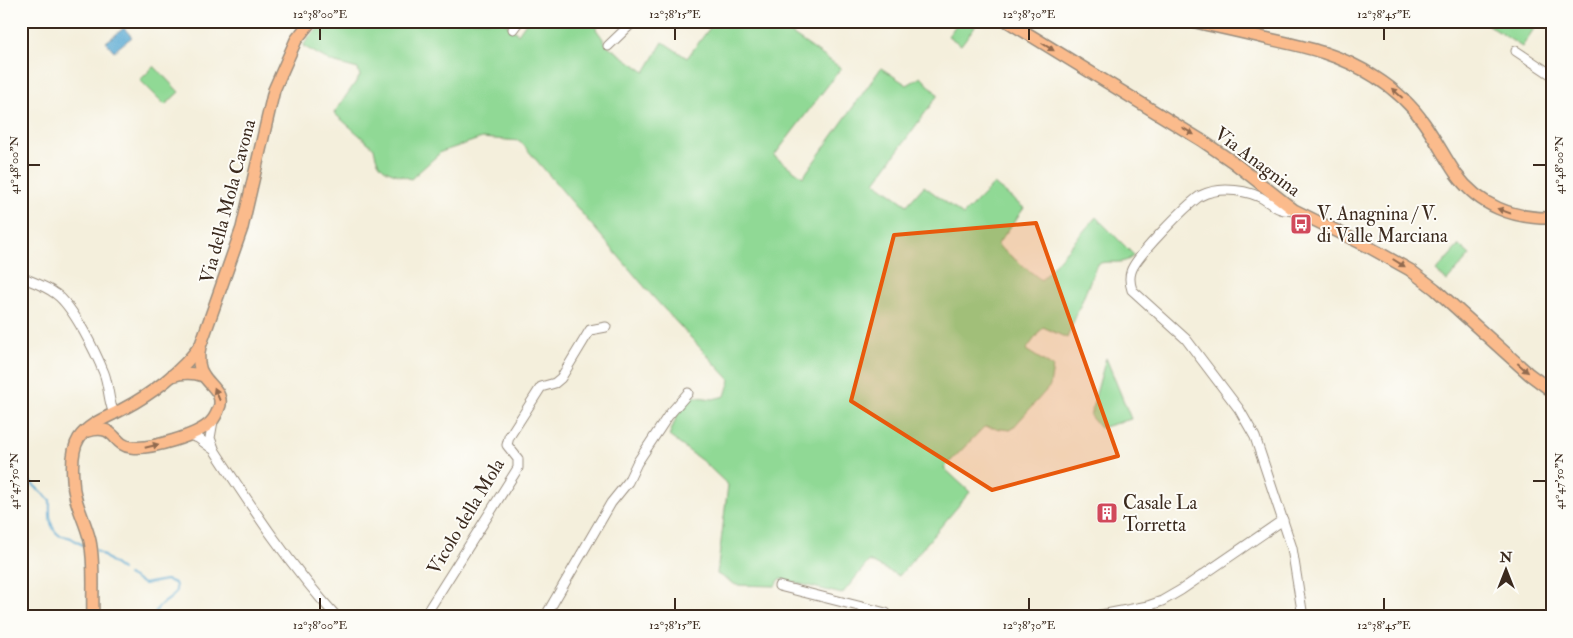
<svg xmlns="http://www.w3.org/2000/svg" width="1573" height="638" viewBox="0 0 1573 638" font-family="'IM FELL Double Pica',serif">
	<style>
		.green { fill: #90d995; stroke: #66825a }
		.water { fill: #57a8d2; stroke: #496978 }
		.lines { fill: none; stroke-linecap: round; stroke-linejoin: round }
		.stream { stroke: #57a8d2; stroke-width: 2 }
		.minor-casing { stroke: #988c7d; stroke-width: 11 }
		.major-casing { stroke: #988c7d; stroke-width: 14 }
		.minor { stroke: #fff; stroke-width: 9 }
		.major { stroke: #fbbb8c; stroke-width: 11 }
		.oneway { fill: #916b50 }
		.marked { fill: #e8590c; fill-opacity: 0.2; stroke: #e8590c; stroke-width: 4; stroke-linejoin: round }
		.ticks { fill: none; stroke: #3b2a1e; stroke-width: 2 }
		.labels { text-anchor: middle; stroke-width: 4; stroke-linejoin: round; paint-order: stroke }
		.street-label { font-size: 19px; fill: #3b2a1e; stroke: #fdfcf7 }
		.poi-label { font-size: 19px; fill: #3b2a1e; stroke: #fdfcf7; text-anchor: start }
		.neatline { fill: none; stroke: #3b2a1e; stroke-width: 2 }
		.ticks-label { font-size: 12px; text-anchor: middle; fill: #3b2a1e }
	</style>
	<rect width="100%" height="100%" fill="#fdfcf7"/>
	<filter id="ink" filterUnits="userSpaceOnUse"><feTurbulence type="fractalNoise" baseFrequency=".02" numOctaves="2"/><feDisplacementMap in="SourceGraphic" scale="10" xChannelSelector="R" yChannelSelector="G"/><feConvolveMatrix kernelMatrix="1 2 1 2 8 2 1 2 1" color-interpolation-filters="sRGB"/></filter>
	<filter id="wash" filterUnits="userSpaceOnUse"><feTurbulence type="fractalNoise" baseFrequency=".0096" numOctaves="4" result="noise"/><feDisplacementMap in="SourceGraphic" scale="20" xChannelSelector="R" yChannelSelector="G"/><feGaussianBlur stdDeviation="1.12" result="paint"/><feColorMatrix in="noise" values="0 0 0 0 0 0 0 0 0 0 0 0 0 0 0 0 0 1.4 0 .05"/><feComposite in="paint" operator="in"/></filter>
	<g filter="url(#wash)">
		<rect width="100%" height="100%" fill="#f4efdc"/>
		<g class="green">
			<path d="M 327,21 L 503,21 L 518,34 L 527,21 L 601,21 L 596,29 L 608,46 L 645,72 L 663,42 L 687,58 L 715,21 L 773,21 L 841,68 L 774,156 L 803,177 L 881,68 L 907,85 L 921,77 L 938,95 L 875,182 L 907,205 L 924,186 L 963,215 L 994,184 L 1024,208 L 997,245 L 1041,280 L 1096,217 L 1134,255 C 1123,267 1111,259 1097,264 L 1067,338 L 1043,327 L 1026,350 L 1053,367 L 1050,386 L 1011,430 L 984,427 L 944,468 L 970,492 L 899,576 L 869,561 L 842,594 L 780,579 L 775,586 L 736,585 L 717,574 L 728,485 L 705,463 L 669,436 L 681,405 L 690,396 L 713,399 L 725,396 L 730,380 L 655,299 L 520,141 L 482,138 L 441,152 L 411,179 C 389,171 378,173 374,148 L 334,113 L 360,76 L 358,69 L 332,62 L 303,46 L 309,37 Z"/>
			<polygon points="959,21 979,21 961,45 948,36"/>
			<polygon points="1482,21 1527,21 1535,27 1522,47"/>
			<polygon points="154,66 179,92 165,105 140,80"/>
			<polygon points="1459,245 1470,255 1447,281 1436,271"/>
			<polygon points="1106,358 1131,419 1100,428 1090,416"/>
		</g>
		<polygon class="water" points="124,28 132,37 114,51 106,42"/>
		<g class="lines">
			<g class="stream">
				<path d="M 21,475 L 29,481 L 50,500 C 50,512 48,527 59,535 C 63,537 67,536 71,538 C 76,541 80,544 85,546"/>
				<polyline points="96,550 122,570"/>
				<path d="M 128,575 L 144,584 L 166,580 L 175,583 C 182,601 155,600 154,617"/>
			</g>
		</g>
	</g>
	<g filter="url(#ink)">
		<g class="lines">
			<g class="minor-casing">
				<g id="minor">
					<polyline points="513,29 519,21"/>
					<polyline points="608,46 634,21"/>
					<polyline points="1516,51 1552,75"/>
					<path d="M 1294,210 C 1280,213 1271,203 1260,197 C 1249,192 1237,190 1226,190 C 1217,190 1208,192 1200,196 C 1187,205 1134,258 1131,272 C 1129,278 1130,284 1132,290 L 1186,339 L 1239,409 L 1255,437 L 1292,548 L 1303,617"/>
					<path d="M 21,277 C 33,282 46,286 56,294 C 73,306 96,353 104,373 C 109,386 108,400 114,414"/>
					<path d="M 213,421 L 210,438 L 215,451 C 253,509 290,566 337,617"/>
					<polyline points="189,435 198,438 213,449"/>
					<polyline points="779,586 886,613 889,617"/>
					<polyline points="424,617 518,468 518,459 507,445 509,437 541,387 555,383 561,378 590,330 606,327"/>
					<polyline points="545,617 611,503 628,482 637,463 668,416 688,393"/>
					<polyline points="1090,617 1148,606 1162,601 1181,590 1283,520"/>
				</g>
			</g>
			<g class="major-casing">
				<g id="major">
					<polyline points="1007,21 1201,140 1233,162 1294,210 1367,246 1410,270 1435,289 1529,374 1552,391"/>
					<path d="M 1192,21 C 1216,27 1241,32 1265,38 C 1306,47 1340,54 1375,77 C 1394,89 1411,104 1424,123 C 1436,140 1445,158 1456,174 C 1479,206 1514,219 1552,218"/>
					<path d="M 172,376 C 183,372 192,372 204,376"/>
					<path d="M 88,431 C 116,423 112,445 131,447 C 149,450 199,435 211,422 C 215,418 218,411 220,405 C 222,392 210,385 204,376 C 197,367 198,356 200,346"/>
					<path d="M 93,617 C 92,592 95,565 90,541 C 85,519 73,502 73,479 C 72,467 72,449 79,438 C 88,424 108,417 123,409 C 150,395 184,370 201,344 L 242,228 L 274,90 L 296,40 L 311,21"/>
				</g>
			</g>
			<use href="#minor" class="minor"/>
			<use href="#major" class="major"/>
		</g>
		<defs><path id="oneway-solid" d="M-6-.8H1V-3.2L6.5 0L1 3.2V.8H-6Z" transform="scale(1.25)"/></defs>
		<g class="oneway">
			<use href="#oneway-solid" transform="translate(1048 47) rotate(32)"/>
			<use href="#oneway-solid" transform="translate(1397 93) rotate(-139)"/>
			<use href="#oneway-solid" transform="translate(1188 131) rotate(31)"/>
			<use href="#oneway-solid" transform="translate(1504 211) rotate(-160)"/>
			<use href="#oneway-solid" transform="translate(1399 263) rotate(32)"/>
			<use href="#oneway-solid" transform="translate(1523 368) rotate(41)"/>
			<use href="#oneway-solid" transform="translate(217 394) rotate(-113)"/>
			<use href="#oneway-solid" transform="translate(152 446) rotate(-14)"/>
		</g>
	</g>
	<path class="marked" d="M 1036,223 L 1118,456 L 992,490 L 851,401 L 894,235 Z"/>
	<path class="ticks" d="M 320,28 L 320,40M 675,28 L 675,40M 1029,28 L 1029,40M 1384,28 L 1384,40M 28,165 L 40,165M 1533,165 L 1546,165M 28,481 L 40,481M 1533,481 L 1546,481M 320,598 L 320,610M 675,598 L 675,610M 1029,598 L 1029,610M 1384,598 L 1384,610"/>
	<defs>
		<g id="bus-square" transform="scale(1.125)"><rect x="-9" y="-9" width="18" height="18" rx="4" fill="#d1495b" stroke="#fdfcf7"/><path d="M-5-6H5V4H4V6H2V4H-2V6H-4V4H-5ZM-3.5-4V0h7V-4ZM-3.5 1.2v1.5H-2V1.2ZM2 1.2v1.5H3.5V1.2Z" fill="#fff"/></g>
		<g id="building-square" transform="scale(1.125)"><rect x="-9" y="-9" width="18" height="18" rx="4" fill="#d1495b" stroke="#fdfcf7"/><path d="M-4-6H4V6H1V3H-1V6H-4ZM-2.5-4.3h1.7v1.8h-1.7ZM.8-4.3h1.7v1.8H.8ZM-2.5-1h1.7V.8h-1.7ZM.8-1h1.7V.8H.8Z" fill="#fff"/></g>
	</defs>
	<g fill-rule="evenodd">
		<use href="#bus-square" x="1301" y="224"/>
		<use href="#building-square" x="1107" y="513"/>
	</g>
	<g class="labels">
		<g class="street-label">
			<text transform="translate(1258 161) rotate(37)" y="7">Via Anagnina</text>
			<text transform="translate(227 201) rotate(-75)" y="7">Via della Mola Cavona</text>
			<text transform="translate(465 516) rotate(-59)" y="7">Vicolo della Mola</text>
		</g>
		<g class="poi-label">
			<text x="1317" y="220">V. Anagnina / V.<tspan x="1317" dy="22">di Valle Marciana</tspan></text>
			<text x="1123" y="509">Casale La<tspan x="1123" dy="22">Torretta</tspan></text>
		</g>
	</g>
	<rect width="1573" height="638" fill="none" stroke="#fdfcf7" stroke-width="55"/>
	<g transform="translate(1506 570)" stroke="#fdfcf7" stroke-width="4" paint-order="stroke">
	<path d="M0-4L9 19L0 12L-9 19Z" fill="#3b2a1e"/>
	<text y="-8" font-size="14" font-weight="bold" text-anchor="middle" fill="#3b2a1e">N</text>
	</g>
	<rect x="28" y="28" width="1518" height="582" class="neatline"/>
	<g class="ticks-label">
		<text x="320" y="18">12°38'00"E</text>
		<text x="675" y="18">12°38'15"E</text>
		<text x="1029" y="18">12°38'30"E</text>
		<text x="1384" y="18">12°38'45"E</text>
		<text transform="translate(14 165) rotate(-90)" y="4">41°48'00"N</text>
		<text transform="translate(1559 165) rotate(-90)" y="4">41°48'00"N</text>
		<text transform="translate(14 481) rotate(-90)" y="4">41°47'50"N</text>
		<text transform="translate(1559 481) rotate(-90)" y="4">41°47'50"N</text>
		<text x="320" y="629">12°38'00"E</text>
		<text x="675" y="629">12°38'15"E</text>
		<text x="1029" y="629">12°38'30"E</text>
		<text x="1384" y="629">12°38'45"E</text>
	</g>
</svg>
